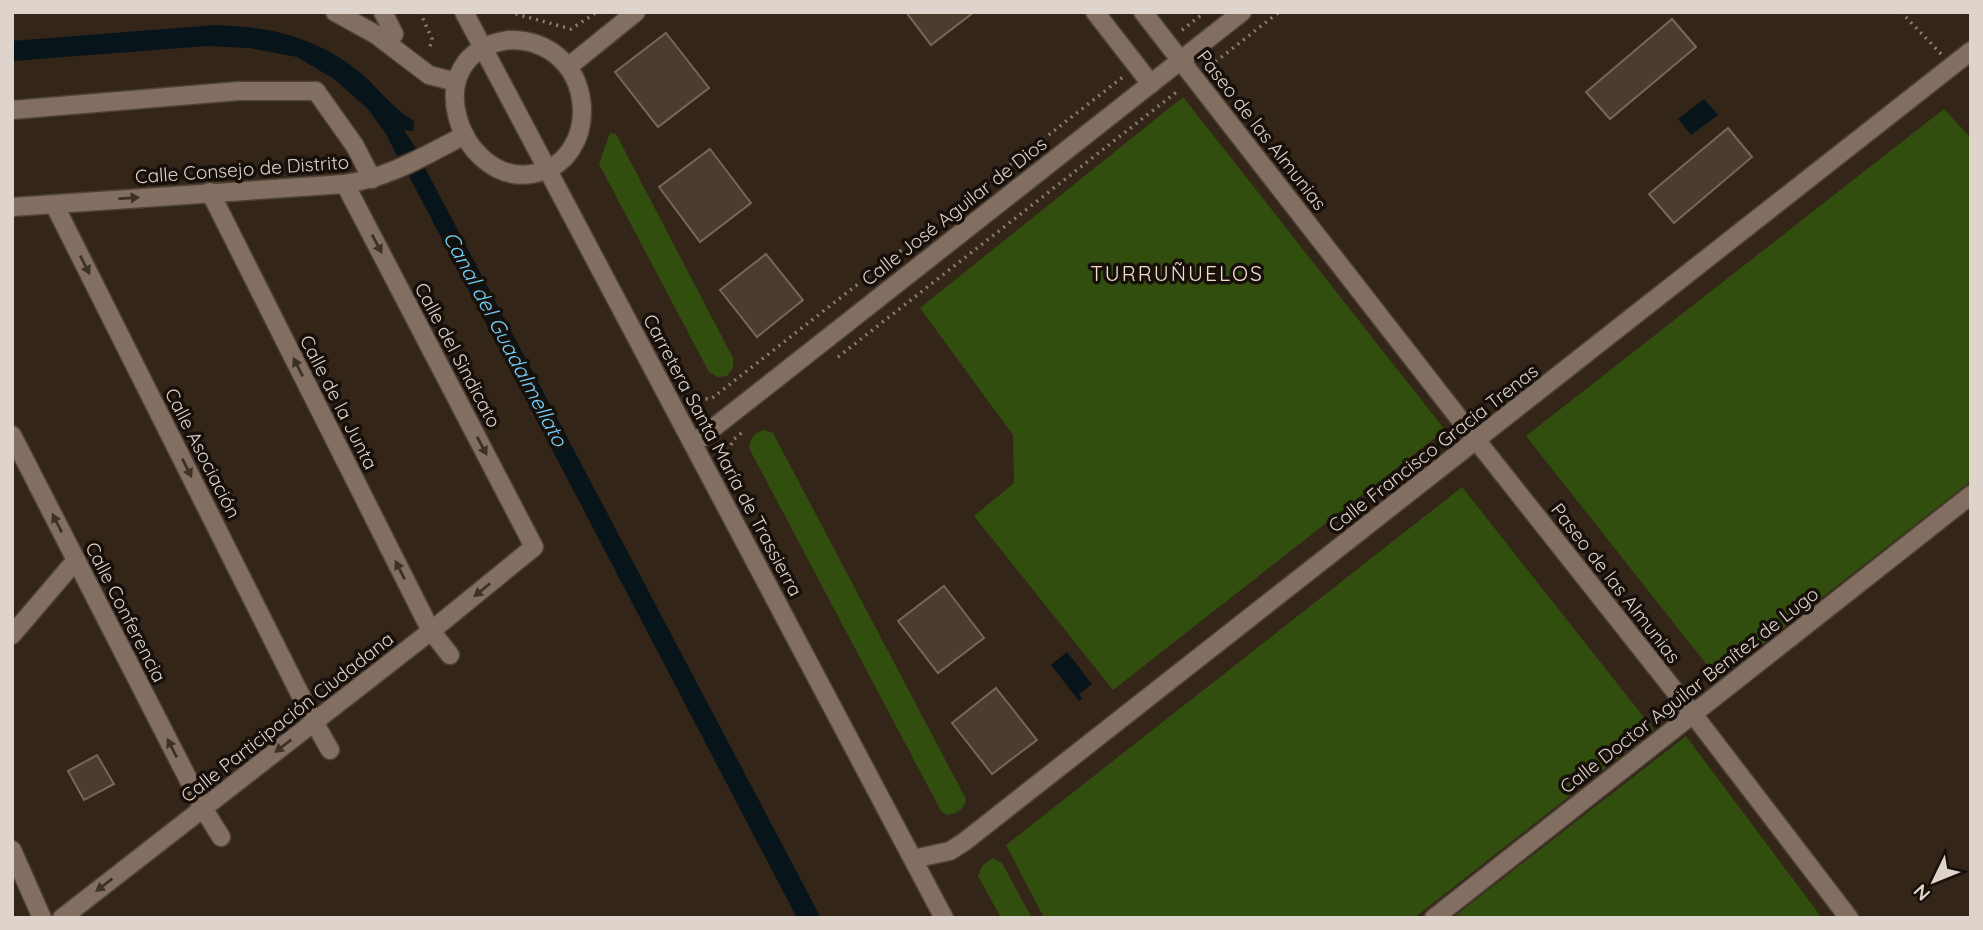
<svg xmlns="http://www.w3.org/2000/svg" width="1983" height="930" viewBox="0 0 1983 930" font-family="Quicksand,sans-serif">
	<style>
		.green { fill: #324e0e }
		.water { fill: #071419 }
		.building { fill: #4c3c2e; stroke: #786658; stroke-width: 2 }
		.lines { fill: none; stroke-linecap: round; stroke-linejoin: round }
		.minor-casing { stroke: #4e4138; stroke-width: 21 }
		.path { stroke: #8a7d73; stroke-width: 3.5; stroke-dasharray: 2 5; stroke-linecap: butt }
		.minor { stroke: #826f61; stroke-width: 18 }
		.oneway { fill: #3c3128 }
		.labels { text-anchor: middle; stroke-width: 7; stroke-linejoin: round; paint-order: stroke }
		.street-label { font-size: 19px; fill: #ded4cc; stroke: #17100a }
		.neighbourhood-label { font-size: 21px; letter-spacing: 2px; fill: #f2ddcd; stroke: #17100a }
		.water-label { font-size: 21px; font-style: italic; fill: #71d2fc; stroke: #17100a }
	</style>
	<rect width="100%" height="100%" fill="#342519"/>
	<g class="green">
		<polygon points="1183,97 1445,430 1113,690 974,516 1014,483 1013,435 920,308"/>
		<polygon points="1944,109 1971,138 1971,481 1718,679 1526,436"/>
		<polygon points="610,133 616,134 733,358 733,368 727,376 718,377 709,372 599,164"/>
		<path d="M 763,430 L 773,433 L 966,799 C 965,809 956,814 947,815 L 941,811 L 749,448 C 750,439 753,434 763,430 Z"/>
		<polygon points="1462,487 1654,730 1414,918 1044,918 1006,845"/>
		<polygon points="1686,736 1822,918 1452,918"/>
		<polygon points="992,858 1002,863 1032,918 1001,918 978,876 982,866"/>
	</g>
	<g class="water">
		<path d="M 215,25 C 272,27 317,37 362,74 C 380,90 393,109 414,121 L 413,131 L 404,130 L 416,149 L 397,156 L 386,134 L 368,109 L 334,79 L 297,57 L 249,48 L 207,46 L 12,61 L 12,41 Z"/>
		<polygon points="1704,99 1718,115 1691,135 1678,119"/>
		<polygon points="425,168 821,918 797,918 409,176"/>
		<polygon points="1067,652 1092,684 1079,694 1082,699 1079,701 1051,665"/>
	</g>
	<g class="building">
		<polygon points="906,12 974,12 931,45"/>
		<polygon points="1672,19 1696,47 1610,119 1586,92"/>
		<polygon points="666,33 709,88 658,127 615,72"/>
		<polygon points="1728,128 1752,157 1674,223 1649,194"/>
		<polygon points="710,149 751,203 700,242 659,187"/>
		<polygon points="766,254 803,300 757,337 720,290"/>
		<polygon points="944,586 984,638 938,673 898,621"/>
		<polygon points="996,688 1037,740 992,774 952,723"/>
		<polygon points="97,755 114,784 84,800 68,771"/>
	</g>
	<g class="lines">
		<g class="minor-casing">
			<g id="minor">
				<polyline points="335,12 375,34 429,75 456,82"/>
				<polyline points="383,12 394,34 387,43"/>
				<polyline points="464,12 944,918"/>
				<polyline points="1095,12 1151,84"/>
				<polyline points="1143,12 1476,440"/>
				<path d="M 509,40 C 599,39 605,164 531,174 C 460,185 413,54 509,40 Z"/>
				<polyline points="568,67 636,12"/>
				<polyline points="12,110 239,91 316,91 355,146 372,179"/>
				<polyline points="210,192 431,631 450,655"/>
				<polyline points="54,204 314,722 330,750"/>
				<path d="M 12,207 L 345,184 C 391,177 424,156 465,135"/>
				<polyline points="12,435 203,808 221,837"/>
				<polyline points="1477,441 1693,714 1849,918"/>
				<polyline points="693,444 1242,12"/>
				<polyline points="12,635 76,560"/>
				<polyline points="12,850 42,918"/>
				<polyline points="913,859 950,851 964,842 1971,51"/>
				<polyline points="62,918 431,631 534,547 345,184"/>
				<polyline points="1434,918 1971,495"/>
			</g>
		</g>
		<g class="path">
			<polyline points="420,12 432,39 429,51"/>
			<polyline points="509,12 571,29 597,12"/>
			<polyline points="1901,12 1941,54"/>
			<polyline points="1182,30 1205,12"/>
			<polyline points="1210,66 1279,12"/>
			<polyline points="838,357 1179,90"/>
			<path d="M 684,387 L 689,385 C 695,395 698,399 711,399 L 1124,76"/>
			<polyline points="734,478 727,453 734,439 744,431"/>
		</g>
		<use href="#minor" class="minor"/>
	</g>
	<defs><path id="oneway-solid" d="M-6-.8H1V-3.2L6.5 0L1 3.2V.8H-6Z" transform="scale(1.75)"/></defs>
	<g class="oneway">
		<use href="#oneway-solid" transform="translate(129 198) rotate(-4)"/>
		<use href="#oneway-solid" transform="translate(377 244) rotate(62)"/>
		<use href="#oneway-solid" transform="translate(85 265) rotate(63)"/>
		<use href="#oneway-solid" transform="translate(298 367) rotate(-117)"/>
		<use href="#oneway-solid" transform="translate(482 446) rotate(62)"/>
		<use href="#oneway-solid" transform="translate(187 468) rotate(63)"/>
		<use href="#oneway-solid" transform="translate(57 523) rotate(-117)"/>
		<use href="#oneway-solid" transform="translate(400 570) rotate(-117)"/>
		<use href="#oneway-solid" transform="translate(482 590) rotate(141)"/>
		<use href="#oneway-solid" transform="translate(283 746) rotate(142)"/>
		<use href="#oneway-solid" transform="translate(172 748) rotate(-117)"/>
		<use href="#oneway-solid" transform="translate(104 885) rotate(142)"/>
	</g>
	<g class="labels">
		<g class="street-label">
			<text transform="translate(1262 130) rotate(52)" y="7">Paseo de las Almunias</text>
			<text transform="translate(242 169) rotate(-4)" y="7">Calle Consejo de Distrito</text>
			<text transform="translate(954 211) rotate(-38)" y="7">Calle José Aguilar de Dios</text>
			<text transform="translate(458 355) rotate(62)" y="7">Calle del Sindicato</text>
			<text transform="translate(339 402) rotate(63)" y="7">Calle de la Junta</text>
			<text transform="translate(1433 448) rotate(-38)" y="7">Calle Francisco Gracia Trenas</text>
			<text transform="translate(203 453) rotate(63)" y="7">Calle Asociación</text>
			<text transform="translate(723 455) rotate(62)" y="7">Carretera Santa María de Trassierra</text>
			<text transform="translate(1616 583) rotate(52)" y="7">Paseo de las Almunias</text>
			<text transform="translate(126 612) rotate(63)" y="7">Calle Conferencia</text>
			<text transform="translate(1689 690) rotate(-38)" y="7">Calle Doctor Aguilar Benítez de Lugo</text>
			<text transform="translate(287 717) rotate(-38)" y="7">Calle Participación Ciudadana</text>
		</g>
		<g class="neighbourhood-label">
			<text x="1177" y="281">TURRUÑUELOS</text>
		</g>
		<g class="water-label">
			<text transform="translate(505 339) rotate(62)" y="7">Canal del Guadalmellato</text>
		</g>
	</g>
	<rect width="1983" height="930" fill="none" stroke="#ded4cc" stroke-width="28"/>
	<g transform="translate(1934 881) rotate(227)" stroke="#17100a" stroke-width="5" paint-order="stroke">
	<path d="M0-5L12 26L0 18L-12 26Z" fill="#ded4cc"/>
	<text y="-10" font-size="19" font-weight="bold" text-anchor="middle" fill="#ded4cc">N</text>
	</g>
</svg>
